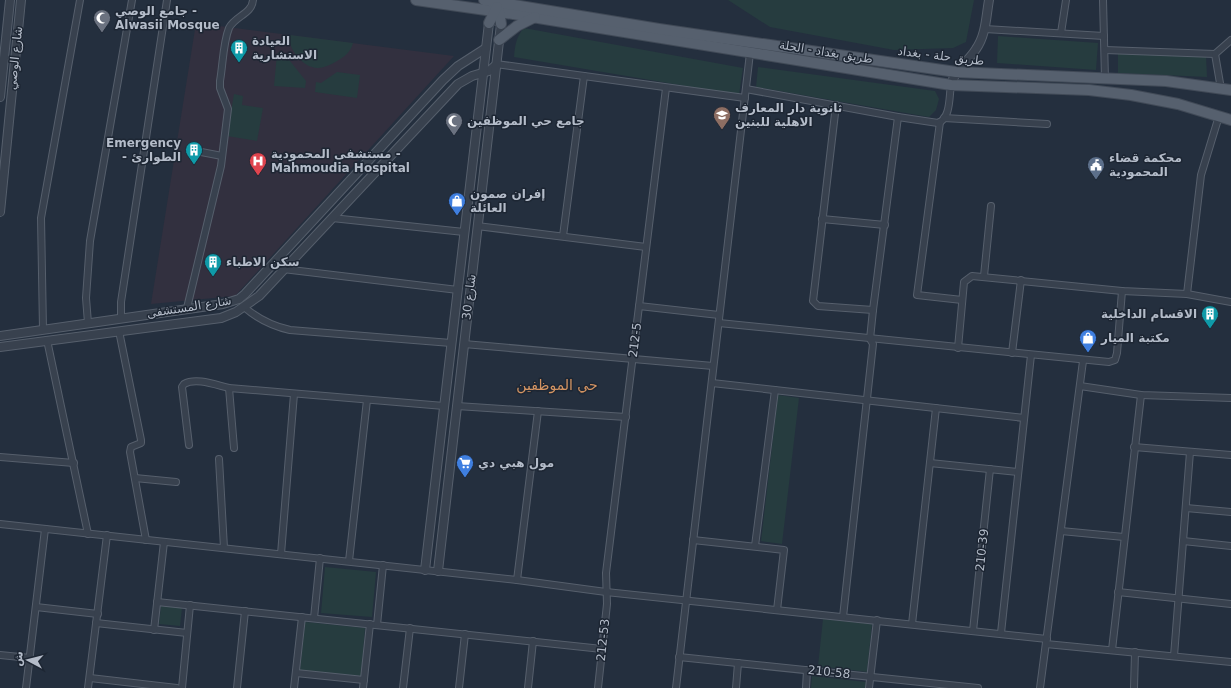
<svg xmlns="http://www.w3.org/2000/svg" width="1231" height="688" viewBox="0 0 1231 688" font-family="'DejaVu Sans',Vazirmatn,sans-serif">
	<style>
		.medical { fill: #32303f }
		.green { fill: #263c3f }
		.lines { fill: none; stroke-linecap: round; stroke-linejoin: round }
		.minor-casing { stroke: #565f6c; stroke-width: 8 }
		.tertiary-casing { stroke: #565f6c; stroke-width: 10 }
		.primary-casing { stroke: #414a57; stroke-width: 12 }
		.minor { stroke: #38414e; stroke-width: 6 }
		.tertiary { stroke: #38414e; stroke-width: 8 }
		.primary { stroke: #56606e; stroke-width: 10 }
		.labels { text-anchor: middle; stroke-width: 3; stroke-linejoin: round; paint-order: stroke }
		.poi-label { font-size: 12px; font-weight: bold; fill: #b4bcc9; stroke: #1d2633; text-anchor: start }
		.street-label { font-size: 12px; fill: #b4bcc9; stroke: #1d2633 }
		.quarter-label { font-size: 14px; fill: #d59563; stroke: #1d2633 }
	</style>
	<rect width="100%" height="100%" fill="#242f3e"/>
	<polygon class="medical" points="196,23 454,56 235,296 151,304"/>
	<g class="green">
		<polygon points="728,0 974,0 966,42 953,48 894,50 770,27"/>
		<path d="M 524,28 L 743,68 L 739,95 L 514,57 C 515,45 516,37 524,28 Z"/>
		<path d="M 290,35 L 353,43 C 351,52 344,57 337,61 C 321,71 309,71 296,55 C 291,48 289,43 290,35 Z"/>
		<polygon points="998,36 1098,43 1096,70 997,63"/>
		<polygon points="280,51 282,51 306,81 305,88 274,86 277,54"/>
		<polygon points="1118,53 1206,56 1207,77 1118,73"/>
		<polygon points="758,67 935,91 939,99 936,110 929,117 756,87"/>
		<polygon points="337,72 360,75 357,98 315,92 316,82 321,83"/>
		<polygon points="234,94 243,96 242,105 263,108 257,141 227,136"/>
		<polygon points="778,395 799,398 782,544 761,541"/>
		<polygon points="325,567 376,572 372,617 321,613"/>
		<polygon points="161,606 182,608 180,626 159,624"/>
		<polygon points="823,619 872,624 867,672 818,666"/>
		<polygon points="305,622 365,628 361,676 300,670"/>
		<polygon points="812,676 866,682 866,688 811,688"/>
	</g>
	<g class="lines">
		<g class="minor-casing">
			<g id="minor">
				<polyline points="1103,0 1105,79"/>
				<polyline points="985,29 1104,36"/>
				<polyline points="1061,33 1066,0"/>
				<polyline points="1105,50 1215,54 1231,40"/>
				<polyline points="1215,54 1221,89"/>
				<polyline points="496,64 745,98"/>
				<path d="M 746,89 L 898,117 L 938,123 C 951,118 949,96 951,85"/>
				<polyline points="836,105 813,301 818,306 873,310"/>
				<polyline points="944,118 1047,124"/>
				<polyline points="940,122 917,295 962,300"/>
				<polyline points="196,151 222,156"/>
				<polyline points="332,218 464,232"/>
				<polyline points="822,219 885,225"/>
				<polyline points="477,226 646,247"/>
				<polyline points="563,236 584,76"/>
				<polyline points="283,269 458,290"/>
				<polyline points="984,276 991,206"/>
				<polyline points="1187,294 1201,175 1219,116"/>
				<polyline points="639,306 719,315"/>
				<path d="M 244,307 C 258,319 272,326 290,330 L 451,343"/>
				<path d="M 187,308 L 221,166 L 228,109 L 220,88 L 220,81 C 223,64 223,43 229,28 C 235,16 252,14 253,0"/>
				<polyline points="121,318 121,302 167,0"/>
				<polyline points="88,323 86,298 90,241 132,0"/>
				<polyline points="719,323 1109,362 1115,360 1117,353 1122,291"/>
				<polyline points="43,329 41,218 80,0"/>
				<polyline points="119,331 141,440 141,443 131,447 130,452 146,540"/>
				<polyline points="47,340 88,534"/>
				<polyline points="464,344 713,366"/>
				<polyline points="958,348 964,282 972,276 1122,291 1187,294 1231,302"/>
				<polyline points="1012,353 1021,280"/>
				<polyline points="712,383 1024,418"/>
				<polyline points="1080,386 1141,395 1231,398"/>
				<polyline points="229,388 234,448"/>
				<polyline points="457,406 626,417"/>
				<path d="M 189,445 L 182,387 L 184,384 C 196,377 216,385 229,388 L 444,406"/>
				<polyline points="1134,447 1231,455"/>
				<polyline points="0,457 74,463"/>
				<polyline points="219,459 224,548"/>
				<polyline points="930,463 1018,472"/>
				<polyline points="135,478 176,482"/>
				<polyline points="1186,508 1231,512"/>
				<polyline points="0,524 517,580 606,592 1047,639"/>
				<polyline points="1061,531 1124,537"/>
				<polyline points="693,540 784,550 777,610"/>
				<polyline points="1183,541 1231,546"/>
				<polyline points="755,546 775,390"/>
				<polyline points="281,554 294,394"/>
				<polyline points="349,561 367,400"/>
				<polyline points="517,580 538,411"/>
				<polyline points="1118,592 1231,604"/>
				<polyline points="157,602 602,649"/>
				<polyline points="36,607 98,614"/>
				<polyline points="843,617 873,344 870,339 873,310 898,117"/>
				<polyline points="314,618 320,558"/>
				<polyline points="96,623 187,633"/>
				<polyline points="912,624 936,408"/>
				<polyline points="377,625 383,565"/>
				<polyline points="154,630 164,542"/>
				<polyline points="973,631 990,469"/>
				<polyline points="1001,633 1031,355"/>
				<polyline points="1046,644 1231,662"/>
				<polyline points="1112,650 1141,395"/>
				<polyline points="0,655 30,658"/>
				<polyline points="1174,656 1190,452"/>
				<polyline points="679,657 978,688"/>
				<polyline points="296,673 364,680"/>
				<polyline points="90,678 177,688"/>
				<polyline points="26,688 45,529"/>
				<polyline points="88,688 107,535"/>
				<polyline points="182,688 190,605"/>
				<polyline points="237,688 245,611"/>
				<polyline points="294,688 302,617"/>
				<polyline points="363,688 370,624"/>
				<polyline points="403,688 410,628"/>
				<polyline points="459,688 465,634"/>
				<polyline points="528,688 533,641"/>
				<polyline points="598,688 607,604 606,573 666,88"/>
				<polyline points="676,688 750,53"/>
				<polyline points="736,688 738,663"/>
				<polyline points="806,688 807,670"/>
				<polyline points="869,688 877,620"/>
				<polyline points="1040,688 1083,361"/>
				<polyline points="1134,688 1135,652"/>
			</g>
		</g>
		<g class="tertiary-casing">
			<g id="tertiary">
				<path d="M 951,85 C 955,69 968,62 976,49 C 986,35 986,17 989,0"/>
				<polyline points="0,97 10,0"/>
				<polyline points="0,212 21,0"/>
				<polyline points="0,336 223,304 239,299 245,294 443,80 458,66 486,48"/>
				<polyline points="0,347 221,318 236,312 259,296 458,84 472,76 489,71 496,65"/>
				<polyline points="425,570 489,23 495,19 501,24 438,571"/>
			</g>
		</g>
		<g class="primary-casing">
			<g id="primary">
				<polyline points="416,0 500,12 951,85 1089,90 1131,95 1178,104 1231,120"/>
				<polyline points="484,0 659,29 956,72 1166,81 1231,90"/>
				<polyline points="495,7 499,11 501,24"/>
				<polyline points="489,23 497,7"/>
				<polyline points="499,40 517,26 535,17"/>
			</g>
		</g>
		<use href="#minor" class="minor"/>
		<use href="#tertiary" class="tertiary"/>
		<use href="#primary" class="primary"/>
	</g>
	<defs>
		<g id="mosque-pin" transform="scale(0.9)"><path d="M0 17L-7.5 6A9.5 9.5 0 1 1 7.5 6Z" fill="#6b7280" stroke="#1d2633"/><path d="M3.5-4.9A6 6 0 1 0 3.5 4.9A5 5 0 1 1 3.5-4.9Z" fill="#fff"/></g>
		<g id="building-pin" transform="scale(0.9)"><path d="M0 17L-7.5 6A9.5 9.5 0 1 1 7.5 6Z" fill="#0f9aa8" stroke="#1d2633"/><path d="M-4-6H4V6H1V3H-1V6H-4ZM-2.5-4.3h1.7v1.8h-1.7ZM.8-4.3h1.7v1.8H.8ZM-2.5-1h1.7V.8h-1.7ZM.8-1h1.7V.8H.8Z" fill="#fff"/></g>
		<g id="school-pin" transform="scale(0.9)"><path d="M0 17L-7.5 6A9.5 9.5 0 1 1 7.5 6Z" fill="#8d6e63" stroke="#1d2633"/><path d="M0-5L7-2L0 1L-7-2ZM-4 1L0 2.5L4 1V4Q0 6-4 4Z" fill="#fff"/></g>
		<g id="hospital-pin" transform="scale(0.9)"><path d="M0 17L-7.5 6A9.5 9.5 0 1 1 7.5 6Z" fill="#e0444e" stroke="#1d2633"/><path d="M-5-5h3v3.5h4V-5h3V5h-3V1.5h-4V5h-3Z" fill="#fff"/></g>
		<g id="civic-pin" transform="scale(0.9)"><path d="M0 17L-7.5 6A9.5 9.5 0 1 1 7.5 6Z" fill="#5c6f8a" stroke="#1d2633"/><path d="M-.6-6.5H3V-4.5H.6V-3L4-1V1h2V6H-6V1h2V-1L-.6-3ZM-1.2 2.5V6h2.4V2.5Z" fill="#fff"/></g>
		<g id="shop-pin" transform="scale(0.9)"><path d="M0 17L-7.5 6A9.5 9.5 0 1 1 7.5 6Z" fill="#3f7fe0" stroke="#1d2633"/><path d="M-5-2.5h2.3a2.7 3.5 0 0 1 5.4 0H5L5.5 6h-11ZM-1.5-2.5h3a1.5 2.3 0 0 0-3 0Z" fill="#fff"/></g>
		<g id="supermarket-pin" transform="scale(0.9)"><path d="M0 17L-7.5 6A9.5 9.5 0 1 1 7.5 6Z" fill="#3f7fe0" stroke="#1d2633"/><path d="M-6-5.5h2.5l.6 2H6L4.5 2H-2.5L-4.4-4H-6ZM-1.5 3.2a1.3 1.3 0 1 0 .1 0ZM3 3.2a1.3 1.3 0 1 0 .1 0Z" fill="#fff"/></g>
	</defs>
	<g fill-rule="evenodd">
		<use href="#mosque-pin" x="102" y="18"/>
		<use href="#building-pin" x="239" y="48"/>
		<use href="#school-pin" x="722" y="115"/>
		<use href="#mosque-pin" x="454" y="121"/>
		<use href="#building-pin" x="194" y="150"/>
		<use href="#hospital-pin" x="258" y="161"/>
		<use href="#civic-pin" x="1096" y="165"/>
		<use href="#shop-pin" x="457" y="201"/>
		<use href="#building-pin" x="213" y="262"/>
		<use href="#building-pin" x="1210" y="314"/>
		<use href="#shop-pin" x="1088" y="338"/>
		<use href="#supermarket-pin" x="465" y="463"/>
	</g>
	<g class="labels">
		<g class="poi-label">
			<text x="115" y="15">جامع الوصي -<tspan x="115" dy="14">Alwasii Mosque</tspan></text>
			<text x="252" y="45">العيادة<tspan x="252" dy="14">الاستشارية</tspan></text>
			<text x="735" y="112">ثانوية دار المعارف<tspan x="735" dy="14">الاهلية للبنين</tspan></text>
			<text x="467" y="125">جامع حي الموظفين</text>
			<text x="181" y="147" text-anchor="end">Emergency<tspan x="181" dy="14">- الطوارئ</tspan></text>
			<text x="271" y="158">مستشفى المحمودية -<tspan x="271" dy="14">Mahmoudia Hospital</tspan></text>
			<text x="1109" y="162">محكمة قضاء<tspan x="1109" dy="14">المحمودية</tspan></text>
			<text x="470" y="198">إفران صمون<tspan x="470" dy="14">العائلة</tspan></text>
			<text x="226" y="266">سكن الاطباء</text>
			<text x="1197" y="318" text-anchor="end">الاقسام الداخلية</text>
			<text x="1101" y="342">مكتبة الميار</text>
			<text x="478" y="467">مول هبي دي</text>
		</g>
		<g class="street-label">
			<text transform="translate(826 52) rotate(9)" y="4">طريق بغداد - الحلة</text>
			<text transform="translate(941 56) rotate(7)" y="4">طريق حلة - بغداد</text>
			<text transform="translate(15 58) rotate(-84)" y="4">شارع الوصي</text>
			<text transform="translate(469 297) rotate(-83)" y="4">شارع 30</text>
			<text transform="translate(189 307) rotate(-9)" y="4">شارع المستشفى</text>
			<text transform="translate(635 340) rotate(-83)" y="4">212-5</text>
			<text transform="translate(982 550) rotate(-84)" y="4">210-39</text>
			<text transform="translate(603 640) rotate(-84)" y="4">212-53</text>
			<text transform="translate(829 672) rotate(6)" y="4">210-58</text>
		</g>
		<g class="quarter-label">
			<text x="557" y="390">حي الموظفين</text>
		</g>
	</g>
	<g transform="translate(28 660) rotate(277)" stroke="#1d2633" stroke-width="3" paint-order="stroke">
	<path d="M0-3L7 15L0 10L-7 15Z" fill="#b4bcc9"/>
	<text y="-6" font-size="11" font-weight="bold" text-anchor="middle" fill="#b4bcc9">ش</text>
	</g>
</svg>
